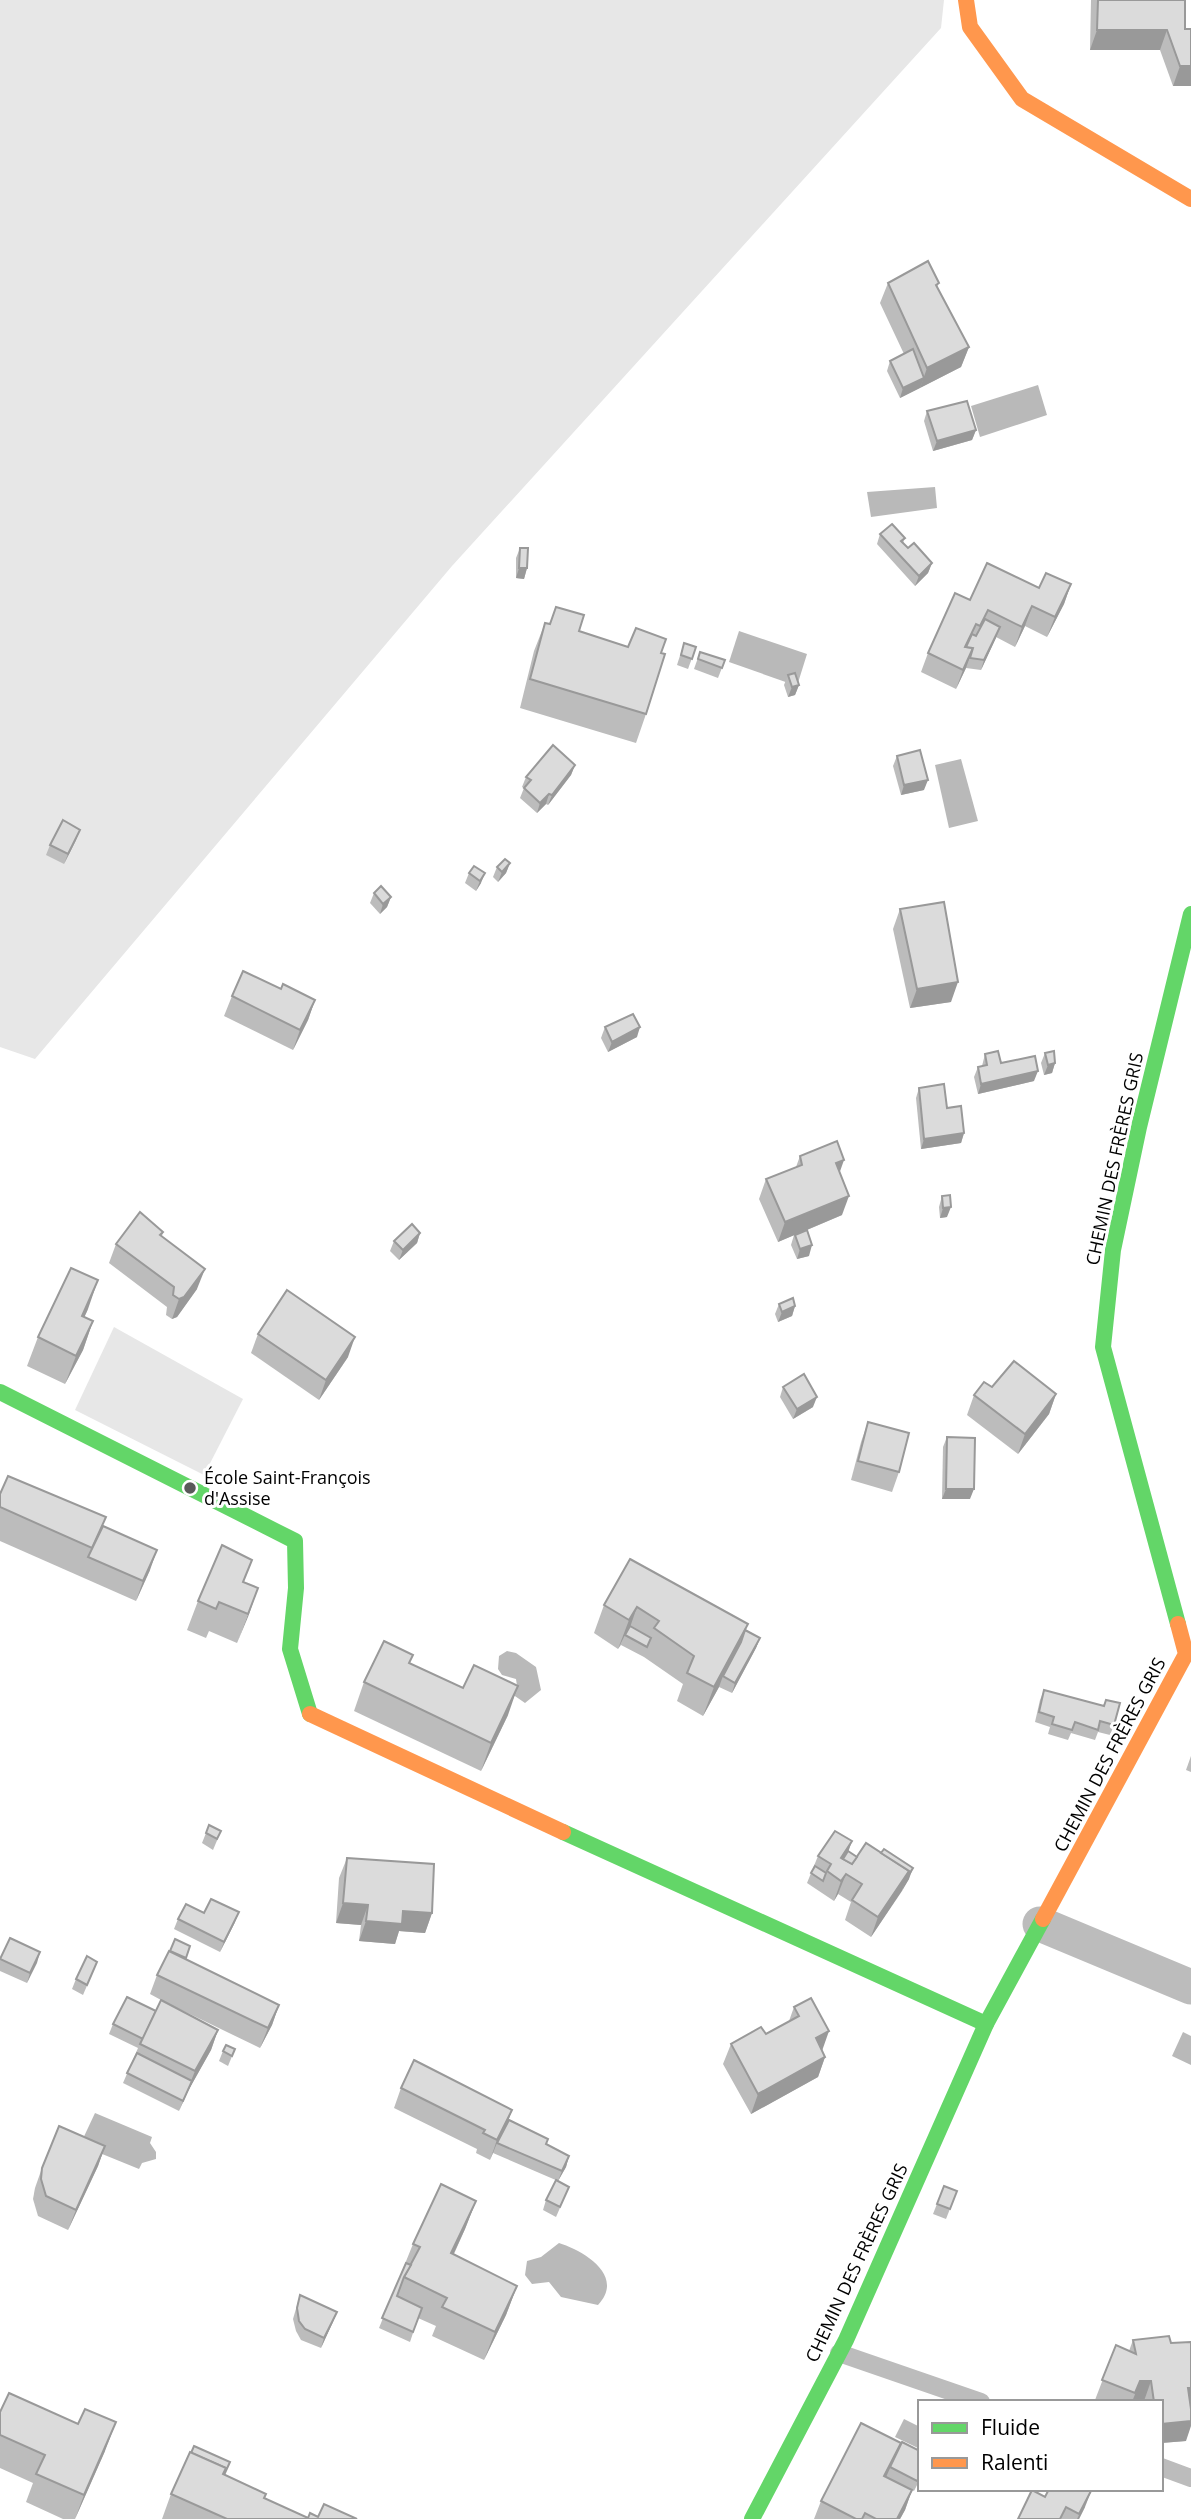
<svg xmlns="http://www.w3.org/2000/svg" width="1191" height="2519" viewBox="0 0 1191 2519" font-family="'Open Sans',sans-serif">
	<style>
		.green { fill: #e7e7e7 }
		.water { fill: #b9b9b9 }
		.lines { fill: none; stroke-linecap: round; stroke-linejoin: round }
		.lane { stroke: #bcbcbc; stroke-width: 18 }
		.street { stroke: #bcbcbc; stroke-width: 35 }
		.fast { stroke: #63d668; stroke-width: 16 }
		.slow { stroke: #ff974d; stroke-width: 16 }
		.wall { fill: #bcbcbc }
		.shaded-wall { fill: #999 }
		.building { fill: #dbdbdb; stroke: #999; stroke-width: 2 }
		.poi-dot { fill: #595959; stroke: #fff; stroke-width: 2.5 }
		.labels { text-anchor: middle; stroke-width: 6; stroke-linejoin: round; paint-order: stroke }
		.street-label { font-size: 18px; fill: #000; stroke: #fff }
		.poi-label { font-size: 18px; fill: #000; stroke: #fff; text-anchor: start }
	</style>
	<rect width="100%" height="100%" fill="#fff"/>
	<g class="green">
		<polygon points="0,0 944,0 941,28 452,566 35,1059 0,1047"/>
		<polygon points="114,1327 243,1399 204,1475 75,1410"/>
	</g>
	<g class="water">
		<polygon points="1038,385 1047,415 980,437 971,406"/>
		<polygon points="935,487 937,508 871,517 867,492"/>
		<polygon points="739,631 807,654 797,686 729,662"/>
		<polygon points="961,759 978,821 949,828 935,765"/>
		<polygon points="507,1651 516,1653 536,1667 541,1690 525,1703 512,1694 517,1686 516,1679 502,1675 498,1669 499,1656"/>
		<polygon points="1183,2032 1191,2036 1191,2065 1172,2056"/>
		<polygon points="95,2113 152,2137 150,2143 156,2152 156,2159 142,2163 139,2169 80,2145"/>
		<path d="M 559,2243 C 582,2250 626,2275 598,2305 L 561,2297 L 549,2282 L 532,2284 L 525,2275 L 527,2261 L 541,2257 Z"/>
		<polygon points="904,2419 920,2427 920,2449 895,2437"/>
	</g>
	<g class="lines">
		<g class="lane">
			<polyline points="839,2353 981,2402"/>
			<polyline points="1161,2467 1191,2478"/>
		</g>
		<polyline class="street" points="1040,1924 1191,1987"/>
		<g class="fast">
			<polyline points="0,1392 295,1541 296,1588 290,1649 310,1714"/>
			<polyline points="1178,1624 1103,1347 1113,1250 1139,1127 1191,914"/>
			<polyline points="563,1832 986,2024"/>
			<polyline points="752,2519 846,2340 986,2024 1043,1919"/>
		</g>
		<g class="slow">
			<polyline points="966,0 970,27 1022,99 1191,199"/>
			<polyline points="310,1714 563,1832"/>
			<polyline points="1043,1919 1186,1654 1178,1624"/>
		</g>
	</g>
	<g class="wall">
		<polygon points="1091,0 1185,0 1185,29 1191,86 1173,86 1160,50 1090,50"/>
		<polygon points="888,283 939,283 937,287 969,347 961,367 900,398 887,371 890,361 904,354 880,303"/>
		<polygon points="927,411 976,430 972,440 933,451 924,421"/>
		<polygon points="880,534 905,538 903,543 908,548 932,563 928,573 915,586 877,544"/>
		<polygon points="520,548 527,568 524,579 516,578 516,558"/>
		<polygon points="1071,584 1064,604 1047,637 1025,626 1015,647 996,637 981,670 966,668 956,689 921,672 928,653 970,600 1039,588"/>
		<polygon points="556,607 579,631 628,647 661,653 646,714 636,743 520,708 534,651 545,623 550,624"/>
		<polygon points="684,643 696,647 688,669 677,665"/>
		<polygon points="700,652 725,660 718,678 694,669"/>
		<polygon points="788,675 799,685 795,695 788,697 784,685"/>
		<polygon points="897,756 924,790 901,795 893,766"/>
		<polygon points="575,765 571,775 548,805 546,804 537,813 520,798 524,788 522,787 526,777"/>
		<polygon points="76,840 64,864 46,855 50,845"/>
		<polygon points="510,863 506,873 498,882 493,877 497,867"/>
		<polygon points="474,866 481,883 476,891 465,883 469,873"/>
		<polygon points="374,893 391,897 387,907 380,914 370,903"/>
		<polygon points="900,909 951,1002 910,1008 893,929"/>
		<polygon points="281,989 315,1000 308,1020 293,1050 224,1016 232,996"/>
		<polygon points="605,1027 637,1037 608,1052 601,1038"/>
		<polygon points="1045,1053 1055,1063 1052,1073 1044,1075 1041,1063"/>
		<polygon points="985,1054 1034,1081 978,1094 974,1077 978,1067 982,1066"/>
		<polygon points="919,1088 947,1108 964,1133 961,1143 921,1149 916,1098"/>
		<polygon points="800,1156 840,1172 842,1215 807,1230 809,1256 797,1259 791,1245 794,1235 778,1242 759,1199 766,1179 796,1167"/>
		<polygon points="942,1196 947,1217 940,1218 939,1207"/>
		<polygon points="163,1232 162,1236 197,1289 177,1317 172,1319 166,1315 167,1307 109,1263 116,1244"/>
		<polygon points="420,1233 417,1243 399,1260 390,1251 394,1241"/>
		<polygon points="779,1304 795,1306 792,1316 778,1322 775,1314"/>
		<polygon points="88,1309 84,1317 93,1321 83,1350 65,1384 27,1366 38,1337"/>
		<polygon points="258,1334 348,1357 319,1400 251,1353"/>
		<polygon points="783,1387 813,1407 793,1419 780,1397"/>
		<polygon points="992,1387 1056,1394 1049,1414 1018,1454 967,1415 974,1395"/>
		<polygon points="868,1422 899,1472 892,1492 851,1480 861,1442"/>
		<polygon points="947,1437 970,1499 942,1499 943,1447"/>
		<polygon points="0,1494 103,1526 150,1570 136,1601 0,1541"/>
		<polygon points="630,1559 760,1638 756,1648 732,1693 719,1687 703,1716 677,1701 683,1684 644,1657 621,1645 618,1649 594,1633 604,1605"/>
		<polygon points="243,1583 258,1588 237,1643 209,1631 206,1638 187,1630 198,1601"/>
		<polygon points="410,1663 463,1688 508,1715 481,1771 354,1711 364,1682"/>
		<polygon points="1044,1690 1114,1725 1110,1735 1098,1732 1095,1740 1071,1733 1068,1740 1048,1734 1050,1727 1035,1722 1040,1700"/>
		<polygon points="1191,1756 1191,1772 1186,1770"/>
		<polygon points="221,1831 213,1850 202,1843 206,1833"/>
		<polygon points="852,1841 848,1851 857,1857 909,1879 871,1937 845,1920 851,1902 838,1894 834,1901 807,1883 818,1856"/>
		<polygon points="347,1858 432,1913 425,1933 399,1931 395,1944 359,1941 361,1925 336,1923 339,1878"/>
		<polygon points="204,1913 235,1922 220,1952 174,1929 178,1919"/>
		<polygon points="40,1952 27,1983 0,1971 0,1959"/>
		<polygon points="186,1959 279,2005 272,2025 260,2048 163,2001 218,2030 211,2050 188,2091 179,2111 123,2083 138,2048 109,2034 113,2024 156,2011 161,2000 150,1994 157,1975"/>
		<polygon points="97,1962 83,1995 72,1989 76,1979"/>
		<polygon points="794,2007 825,2057 818,2077 751,2114 723,2064 731,2044 766,2034 789,2021"/>
		<polygon points="235,2049 228,2066 219,2061 223,2051"/>
		<polygon points="401,2088 508,2120 546,2144 569,2156 566,2167 558,2181 493,2153 490,2160 476,2153 477,2149 394,2108"/>
		<polygon points="105,2146 98,2166 68,2230 38,2216 33,2199 35,2188 42,2168"/>
		<polygon points="944,2186 957,2191 946,2219 933,2214"/>
		<polygon points="569,2187 556,2217 543,2210 546,2200"/>
		<polygon points="476,2201 465,2229 454,2254 517,2286 506,2315 484,2360 432,2336 436,2326 418,2318 410,2342 379,2328 413,2244"/>
		<polygon points="300,2295 337,2312 321,2348 301,2340 296,2331 293,2319"/>
		<polygon points="1133,2340 1186,2441 1161,2443 1161,2402 1144,2402 1144,2401 1100,2402 1095,2400 1116,2345 1129,2351"/>
		<polygon points="0,2412 78,2424 105,2451 75,2519 63,2519 26,2502 33,2483 0,2468"/>
		<polygon points="861,2423 920,2479 914,2491 895,2482 912,2490 905,2510 900,2519 814,2519 821,2501"/>
		<polygon points="225,2475 264,2498 308,2518 357,2519 162,2519 171,2494"/>
		<polygon points="1045,2497 1085,2507 1079,2519 1018,2519"/>
	</g>
	<g class="shaded-wall">
		<polygon points="1097,30 1167,30 1160,50 1090,50"/>
		<polygon points="1180,66 1191,66 1191,86 1173,86"/>
		<polygon points="969,347 961,367 920,388 927,368"/>
		<polygon points="924,378 920,388 900,398 903,388"/>
		<polygon points="976,430 972,440 933,451 937,441"/>
		<polygon points="932,563 928,573 915,586 919,576"/>
		<polygon points="519,568 527,568 524,579 516,578"/>
		<polygon points="1071,584 1064,604 1047,637 1055,617"/>
		<polygon points="1032,606 1025,626 1015,647 1022,627"/>
		<polygon points="1000,627 996,638 981,670 984,660"/>
		<polygon points="973,648 966,668 956,689 963,670"/>
		<polygon points="799,685 795,695 788,697 792,687"/>
		<polygon points="575,765 571,775 548,805 552,795"/>
		<polygon points="928,780 924,790 901,795 904,785"/>
		<polygon points="549,794 546,804 537,813 540,803"/>
		<polygon points="80,830 76,840 64,864 68,854"/>
		<polygon points="510,863 506,873 498,882 502,872"/>
		<polygon points="485,873 481,883 476,891 480,881"/>
		<polygon points="391,897 387,907 380,914 383,904"/>
		<polygon points="958,982 951,1002 910,1008 917,989"/>
		<polygon points="315,1000 308,1020 293,1050 300,1030"/>
		<polygon points="640,1027 637,1037 608,1052 612,1042"/>
		<polygon points="1055,1063 1052,1073 1044,1075 1048,1065"/>
		<polygon points="1038,1071 1034,1081 978,1094 981,1084"/>
		<polygon points="964,1133 961,1143 921,1149 924,1139"/>
		<polygon points="844,1160 837,1180 836,1163"/>
		<polygon points="849,1196 842,1215 778,1242 785,1222"/>
		<polygon points="951,1207 947,1217 940,1218 943,1208"/>
		<polygon points="420,1233 417,1243 399,1260 403,1250"/>
		<polygon points="812,1245 809,1256 797,1259 800,1249"/>
		<polygon points="205,1269 197,1289 177,1317 172,1319 179,1299"/>
		<polygon points="98,1280 88,1309 72,1345 82,1316"/>
		<polygon points="795,1306 792,1316 778,1322 782,1312"/>
		<polygon points="93,1321 83,1350 65,1384 76,1356"/>
		<polygon points="355,1337 348,1357 319,1400 326,1380"/>
		<polygon points="1056,1394 1049,1414 1018,1454 1025,1434"/>
		<polygon points="817,1397 813,1407 793,1419 797,1409"/>
		<polygon points="946,1489 974,1489 970,1499 942,1499"/>
		<polygon points="157,1550 150,1570 136,1601 143,1581"/>
		<polygon points="258,1588 248,1617 237,1643 248,1614"/>
		<polygon points="637,1607 627,1636 625,1635 618,1649 629,1620"/>
		<polygon points="748,1624 737,1652 723,1676 719,1687 703,1716 714,1687"/>
		<polygon points="760,1638 756,1648 732,1693 735,1683"/>
		<polygon points="518,1686 508,1715 481,1771 491,1743"/>
		<polygon points="852,1841 845,1861 841,1858"/>
		<polygon points="913,1868 909,1879 902,1891 905,1881"/>
		<polygon points="909,1871 902,1891 871,1937 878,1917"/>
		<polygon points="846,1874 838,1894 834,1901 841,1881"/>
		<polygon points="343,1903 368,1905 361,1925 336,1923"/>
		<polygon points="403,1911 432,1913 425,1933 399,1931 395,1944 359,1941 366,1921"/>
		<polygon points="239,1912 235,1922 220,1952 224,1942"/>
		<polygon points="40,1952 37,1963 27,1983 30,1973"/>
		<polygon points="279,2005 272,2025 260,2048 268,2028"/>
		<polygon points="218,2030 211,2050 188,2091 179,2111 195,2071"/>
		<polygon points="829,2031 822,2051 816,2038"/>
		<polygon points="825,2057 818,2077 751,2114 758,2094"/>
		<polygon points="512,2110 505,2130 497,2143 490,2160 497,2140"/>
		<polygon points="105,2146 98,2166 68,2230 76,2210"/>
		<polygon points="569,2156 566,2167 558,2181 562,2171"/>
		<polygon points="476,2201 465,2229 441,2281 451,2253"/>
		<polygon points="517,2286 506,2315 484,2360 495,2332"/>
		<polygon points="337,2312 333,2322 321,2348 324,2338"/>
		<polygon points="1140,2381 1151,2381 1144,2401 1132,2402"/>
		<polygon points="1188,2388 1191,2388 1191,2406"/>
		<polygon points="1191,2421 1191,2426 1186,2441 1161,2443 1161,2424"/>
		<polygon points="116,2422 105,2451 75,2519 84,2495"/>
		<polygon points="901,2443 887,2475 877,2496 884,2476"/>
		<polygon points="1092,2489 1085,2507 1079,2519 1077,2519"/>
		<polygon points="912,2490 905,2510 900,2519 897,2519"/>
	</g>
	<g class="building">
		<polygon points="1098,0 1185,0 1185,29 1191,29 1191,66 1180,66 1167,30 1097,30"/>
		<polygon points="928,261 939,283 936,285 969,347 927,368 888,283"/>
		<polygon points="913,349 924,378 903,388 890,361"/>
		<polygon points="967,401 976,430 937,441 927,411"/>
		<polygon points="892,524 905,538 901,541 908,548 914,543 932,563 919,576 880,534"/>
		<polygon points="520,548 528,548 527,568 519,568"/>
		<polygon points="987,563 1039,588 1046,573 1071,584 1055,617 1032,606 1022,627 988,610 980,626 976,624 965,647 973,648 963,670 928,653 955,593 970,600"/>
		<polygon points="556,607 584,615 579,631 628,647 636,628 666,639 661,653 665,654 646,714 530,679 545,623 550,624"/>
		<polygon points="985,619 1000,627 984,660 970,658 973,648 966,647 972,634 976,636"/>
		<polygon points="684,643 696,647 692,659 681,655"/>
		<polygon points="700,652 725,660 722,668 698,659"/>
		<polygon points="795,673 799,685 792,687 788,675"/>
		<polygon points="553,745 575,765 552,795 549,794 540,803 524,788 531,780 526,777"/>
		<polygon points="920,750 928,780 904,785 897,756"/>
		<polygon points="63,820 80,830 68,854 50,845"/>
		<polygon points="505,859 510,863 502,872 497,867"/>
		<polygon points="474,866 485,873 480,881 469,873"/>
		<polygon points="381,886 391,897 383,904 374,893"/>
		<polygon points="944,902 958,982 917,989 900,909"/>
		<polygon points="243,971 281,989 283,984 315,1000 300,1030 232,996"/>
		<polygon points="633,1014 640,1027 612,1042 605,1027"/>
		<polygon points="998,1051 1001,1063 1035,1056 1038,1071 981,1084 978,1067 987,1065 985,1054"/>
		<polygon points="1054,1051 1055,1063 1048,1065 1045,1053"/>
		<polygon points="944,1084 947,1108 961,1106 964,1133 924,1139 919,1088"/>
		<polygon points="837,1141 844,1160 836,1163 849,1196 785,1222 766,1179 802,1165 800,1156"/>
		<polygon points="950,1195 951,1207 943,1208 942,1196"/>
		<polygon points="140,1212 163,1232 160,1235 205,1269 184,1297 179,1299 173,1295 174,1287 116,1244"/>
		<polygon points="412,1224 420,1233 403,1250 394,1241"/>
		<polygon points="807,1230 812,1245 800,1249 795,1235"/>
		<polygon points="71,1268 98,1280 82,1316 93,1321 76,1356 38,1337"/>
		<polygon points="287,1290 355,1337 326,1380 258,1334"/>
		<polygon points="793,1298 795,1306 782,1312 779,1304"/>
		<polygon points="1014,1361 1056,1394 1025,1434 974,1395 984,1382 992,1387"/>
		<polygon points="804,1374 817,1397 797,1409 783,1387"/>
		<polygon points="868,1422 909,1433 899,1472 858,1461"/>
		<polygon points="947,1437 975,1438 974,1489 946,1489"/>
		<polygon points="8,1476 106,1517 92,1548 0,1507 0,1494"/>
		<polygon points="103,1526 157,1550 143,1581 88,1557"/>
		<polygon points="222,1545 252,1560 243,1582 258,1588 248,1614 219,1602 216,1609 198,1601"/>
		<polygon points="630,1559 748,1624 714,1687 687,1673 694,1656 654,1628 659,1621 637,1607 629,1620 604,1605"/>
		<polygon points="630,1626 651,1638 647,1647 625,1635"/>
		<polygon points="745,1630 760,1638 735,1683 723,1676 741,1642"/>
		<polygon points="384,1641 413,1655 409,1663 463,1688 474,1665 518,1686 491,1743 364,1682"/>
		<polygon points="1044,1690 1104,1706 1106,1700 1120,1703 1114,1725 1100,1721 1098,1730 1075,1722 1072,1730 1052,1724 1054,1717 1039,1712"/>
		<polygon points="209,1825 221,1831 217,1839 206,1833"/>
		<polygon points="835,1831 852,1841 841,1858 852,1864 866,1843 909,1871 878,1917 852,1900 862,1884 846,1874 841,1881 827,1871 831,1864 818,1856"/>
		<polygon points="884,1849 913,1868 905,1881 909,1871 881,1853"/>
		<polygon points="848,1851 857,1857 852,1864 843,1859"/>
		<polygon points="347,1858 434,1864 432,1913 403,1911 402,1924 366,1921 368,1905 343,1903"/>
		<polygon points="815,1866 826,1873 823,1881 811,1873"/>
		<polygon points="211,1899 239,1912 224,1942 178,1919 186,1904 204,1913"/>
		<polygon points="10,1938 40,1952 30,1973 0,1959"/>
		<polygon points="175,1939 190,1946 186,1958 170,1951"/>
		<polygon points="169,1951 279,2005 268,2028 157,1975"/>
		<polygon points="87,1956 97,1962 87,1985 76,1979"/>
		<polygon points="127,1997 156,2011 143,2039 113,2024"/>
		<polygon points="811,1998 829,2031 816,2038 825,2057 758,2094 731,2044 761,2027 766,2034 799,2016 794,2007"/>
		<polygon points="161,2000 218,2030 195,2071 140,2044"/>
		<polygon points="226,2045 235,2049 232,2056 223,2051"/>
		<polygon points="137,2053 192,2081 183,2101 127,2073"/>
		<polygon points="414,2060 512,2110 497,2140 483,2133 485,2130 401,2088"/>
		<polygon points="509,2120 548,2139 546,2144 569,2156 562,2171 497,2143"/>
		<polygon points="59,2126 105,2146 76,2210 46,2196 41,2179 42,2168"/>
		<polygon points="556,2180 569,2187 560,2207 546,2200"/>
		<polygon points="441,2184 476,2201 451,2253 517,2286 495,2332 442,2307 447,2298 404,2277 420,2247 413,2244"/>
		<polygon points="944,2186 957,2191 950,2209 937,2204"/>
		<polygon points="406,2263 411,2265 404,2277 397,2296 422,2308 413,2332 382,2318"/>
		<polygon points="300,2295 337,2312 324,2338 305,2329 299,2321 297,2308"/>
		<polygon points="1169,2336 1171,2343 1191,2342 1191,2388 1188,2388 1191,2409 1191,2421 1161,2424 1161,2402 1154,2402 1151,2381 1140,2381 1135,2393 1102,2380 1116,2345 1136,2354 1133,2340"/>
		<polygon points="9,2393 78,2424 85,2409 116,2422 84,2495 36,2474 45,2455 0,2435 0,2412"/>
		<polygon points="861,2423 901,2443 884,2476 912,2490 897,2519 876,2519 865,2513 862,2519 856,2519 821,2501"/>
		<polygon points="902,2442 920,2451 920,2476 917,2481 890,2467"/>
		<polygon points="194,2446 230,2462 224,2475 226,2468 191,2453"/>
		<polygon points="190,2452 226,2468 223,2474 266,2494 264,2498 308,2518 310,2513 318,2517 324,2504 357,2519 227,2519 171,2494"/>
		<polygon points="1049,2489 1092,2489 1079,2514 1066,2507 1060,2519 1018,2519 1032,2490 1045,2497"/>
	</g>
	<circle class="poi-dot" cx="190" cy="1488" r="7"/>
	<g class="labels">
		<g class="street-label">
			<text transform="translate(1115 1159) rotate(-78)" y="6">CHEMIN DES FRÈRES GRIS</text>
			<text transform="translate(1110 1755) rotate(-62)" y="6">CHEMIN DES FRÈRES GRIS</text>
			<text transform="translate(857 2263) rotate(-65)" y="6">CHEMIN DES FRÈRES GRIS</text>
		</g>
		<g class="poi-label">
			<text x="204" y="1484">École Saint-François<tspan x="204" dy="21">d'Assise</tspan></text>
		</g>
	</g>
	<rect x="918" y="2400" width="245" height="91" fill="#ffffff" stroke="#999999" stroke-width="2"/>
	<rect x="932" y="2423" width="35" height="10" fill="#63d668" stroke="#999999" stroke-width="2"/>
	<text x="981" y="2435" font-size="21" fill="#000000">Fluide</text>
	<rect x="932" y="2458" width="35" height="10" fill="#ff974d" stroke="#999999" stroke-width="2"/>
	<text x="981" y="2470" font-size="21" fill="#000000">Ralenti</text>
</svg>
